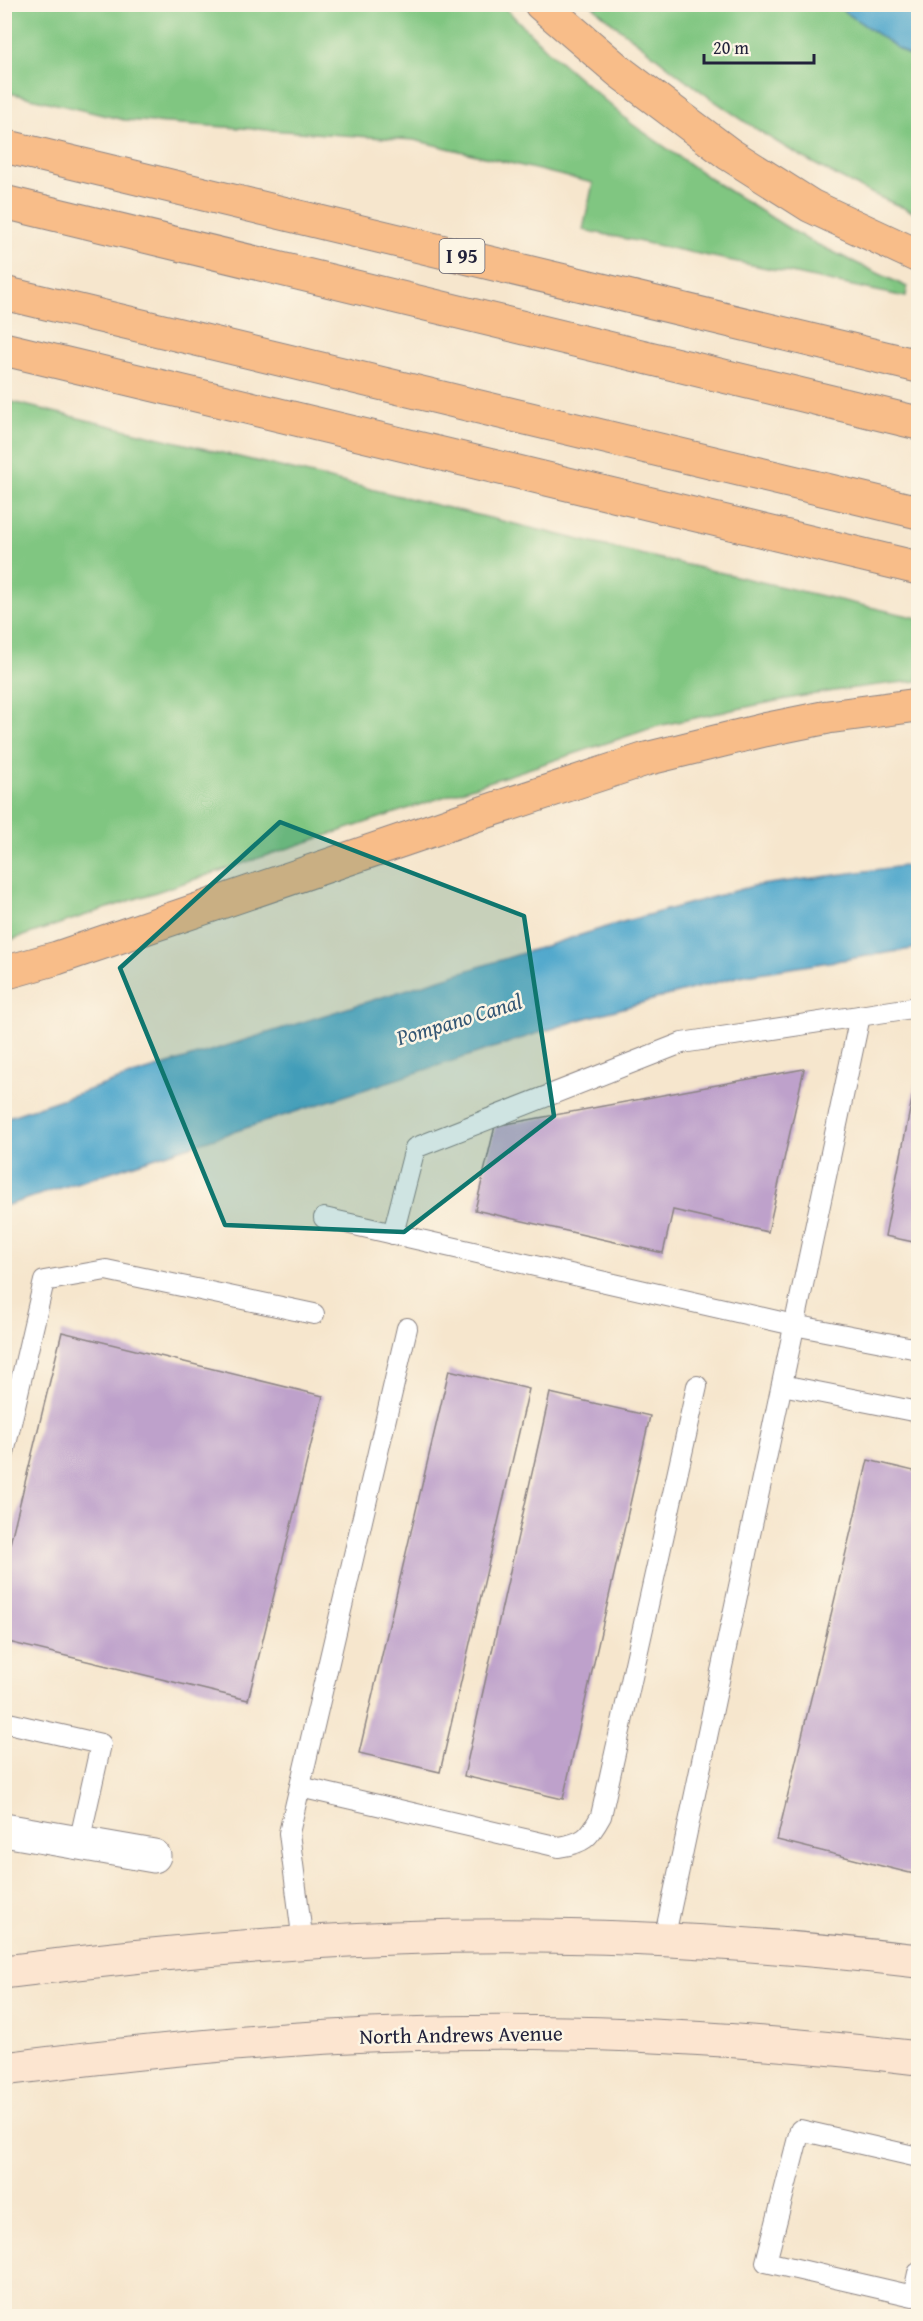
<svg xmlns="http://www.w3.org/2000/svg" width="923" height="2321" viewBox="0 0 923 2321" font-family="'Gentium Book Plus',serif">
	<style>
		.green { fill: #80c681; stroke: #51745e; stroke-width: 1.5 }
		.water { fill: #4fa7cc; stroke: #386484; stroke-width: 1.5 }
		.building { fill: #bea1cb }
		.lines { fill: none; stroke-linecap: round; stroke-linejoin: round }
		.service-casing { stroke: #8c8484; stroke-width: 22 }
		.minor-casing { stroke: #8c8484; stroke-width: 35 }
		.secondary-casing { stroke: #8c8484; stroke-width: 35 }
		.motorway-casing { stroke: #8c8484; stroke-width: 35 }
		.service { stroke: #fff; stroke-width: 20 }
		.minor { stroke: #fff; stroke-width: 33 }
		.secondary { stroke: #fce5d0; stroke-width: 33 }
		.motorway { stroke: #f8bd89; stroke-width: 33 }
		.marked { fill: #0f766e; fill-opacity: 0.2; stroke: #0f766e; stroke-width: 4.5; stroke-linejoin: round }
		.labels { text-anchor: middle; stroke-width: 5; stroke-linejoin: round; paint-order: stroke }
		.shield { fill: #fcf5e5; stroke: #63616e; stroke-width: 1.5 }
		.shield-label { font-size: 20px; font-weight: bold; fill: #22223b }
		.street-label { font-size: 21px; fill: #22223b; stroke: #fcf5e5 }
		.water-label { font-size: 22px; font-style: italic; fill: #345775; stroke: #fcf5e5 }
	</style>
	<rect width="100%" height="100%" fill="#fcf5e5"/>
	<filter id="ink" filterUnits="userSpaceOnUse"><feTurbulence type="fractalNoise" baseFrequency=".0167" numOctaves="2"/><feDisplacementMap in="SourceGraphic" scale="12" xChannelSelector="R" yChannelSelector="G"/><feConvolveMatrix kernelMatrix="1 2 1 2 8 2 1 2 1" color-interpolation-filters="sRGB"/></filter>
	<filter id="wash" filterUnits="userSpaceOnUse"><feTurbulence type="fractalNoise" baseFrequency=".008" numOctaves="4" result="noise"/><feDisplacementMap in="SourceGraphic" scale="24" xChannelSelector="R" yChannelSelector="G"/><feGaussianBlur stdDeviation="1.35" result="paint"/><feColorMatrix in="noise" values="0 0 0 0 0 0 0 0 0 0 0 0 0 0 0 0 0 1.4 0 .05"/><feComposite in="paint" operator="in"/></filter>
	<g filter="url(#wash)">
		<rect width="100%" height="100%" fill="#f6e6cd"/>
		<g class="green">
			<polygon points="5,4 502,5 547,50 632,124 718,184 806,239 907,287 906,297 583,230 593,183 414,140 124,120 5,92"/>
			<path d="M 592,5 L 835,5 L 918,62 L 918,214 C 819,173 728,116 645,48 C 627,34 608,21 592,5 Z"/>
			<path d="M 4,400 L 605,546 L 918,618 L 918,681 C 830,688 744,707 658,726 L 5,942 Z"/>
		</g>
		<g class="water">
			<polygon points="835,5 918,5 918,62"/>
			<polygon points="918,864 918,948 740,976 579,1020 5,1206 5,1118 130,1076 619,923 753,886"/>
		</g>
		<g id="blocks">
			<g class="building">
				<polygon points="804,1069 768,1232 673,1210 663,1253 475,1210 495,1126"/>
				<polygon points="917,1074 918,1074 918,1243 885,1236"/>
				<polygon points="62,1332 323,1396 248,1700 4,1641 4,1568"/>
				<polygon points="449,1370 529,1389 440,1772 359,1753"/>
				<polygon points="550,1393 650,1416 563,1799 464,1776"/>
				<polygon points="868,1460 918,1472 918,1875 777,1840"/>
			</g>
		</g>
	</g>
	<g filter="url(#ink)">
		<use href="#blocks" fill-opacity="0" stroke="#8c8484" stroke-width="1.5"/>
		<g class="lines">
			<g class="service-casing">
				<g id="service">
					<polyline points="324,1218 794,1325 918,1349"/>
					<polyline points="393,1234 415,1148 682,1043 918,1007"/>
					<polyline points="782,1385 918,1412"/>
					<polyline points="4,1453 44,1281 106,1270 314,1314"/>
					<polyline points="4,1722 101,1744 79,1843"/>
					<path d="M 300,1787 L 559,1847 C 584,1843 589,1838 601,1816 L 697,1386"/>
					<polyline points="664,1940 860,1016"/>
					<polyline points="303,1943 289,1833 407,1328"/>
					<polyline points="918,2157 800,2130 766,2262 913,2296 918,2273"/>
				</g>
			</g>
			<g class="minor-casing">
				<polyline id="minor" points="4,1830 154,1856"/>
			</g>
			<g class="secondary-casing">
				<g id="secondary">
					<path d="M 4,1972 C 134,1955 264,1943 394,1938 C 569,1931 745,1941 918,1961"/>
					<path d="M 4,2069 C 136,2052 267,2038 399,2034 C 572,2028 746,2038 918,2058"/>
				</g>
			</g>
			<g class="motorway-casing">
				<g id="motorway">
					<polyline points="541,4 620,72 729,154 811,206 918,256"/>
					<polyline points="4,146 918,366"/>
					<polyline points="4,202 918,423"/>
					<polyline points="4,293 918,512"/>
					<polyline points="4,349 918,568"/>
					<polyline points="4,973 57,958 476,815 646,759 764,730 828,717 918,705"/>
				</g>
			</g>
			<use href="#service" class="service"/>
			<use href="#minor" class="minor"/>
			<use href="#secondary" class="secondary"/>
			<use href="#motorway" class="motorway"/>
		</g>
	</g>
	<path class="marked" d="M 280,822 L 524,916 L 554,1116 L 404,1232 L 225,1225 L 120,968 Z"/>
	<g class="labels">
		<rect class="shield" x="439.5" y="239" width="45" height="34" rx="4.5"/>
		<g class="shield-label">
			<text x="462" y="263">I 95</text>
		</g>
		<g class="street-label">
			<text transform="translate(461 2035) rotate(-1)" y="7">North Andrews Avenue</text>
		</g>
		<g class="water-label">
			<text transform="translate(459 1019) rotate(-17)" y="8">Pompano Canal</text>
		</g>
	</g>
	<rect width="923" height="2321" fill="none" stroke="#fcf5e5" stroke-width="24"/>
	<path d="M704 54v9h110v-9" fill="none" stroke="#22223b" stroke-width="3"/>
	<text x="713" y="54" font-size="18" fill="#22223b" stroke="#fcf5e5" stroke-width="4.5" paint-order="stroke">20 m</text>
</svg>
